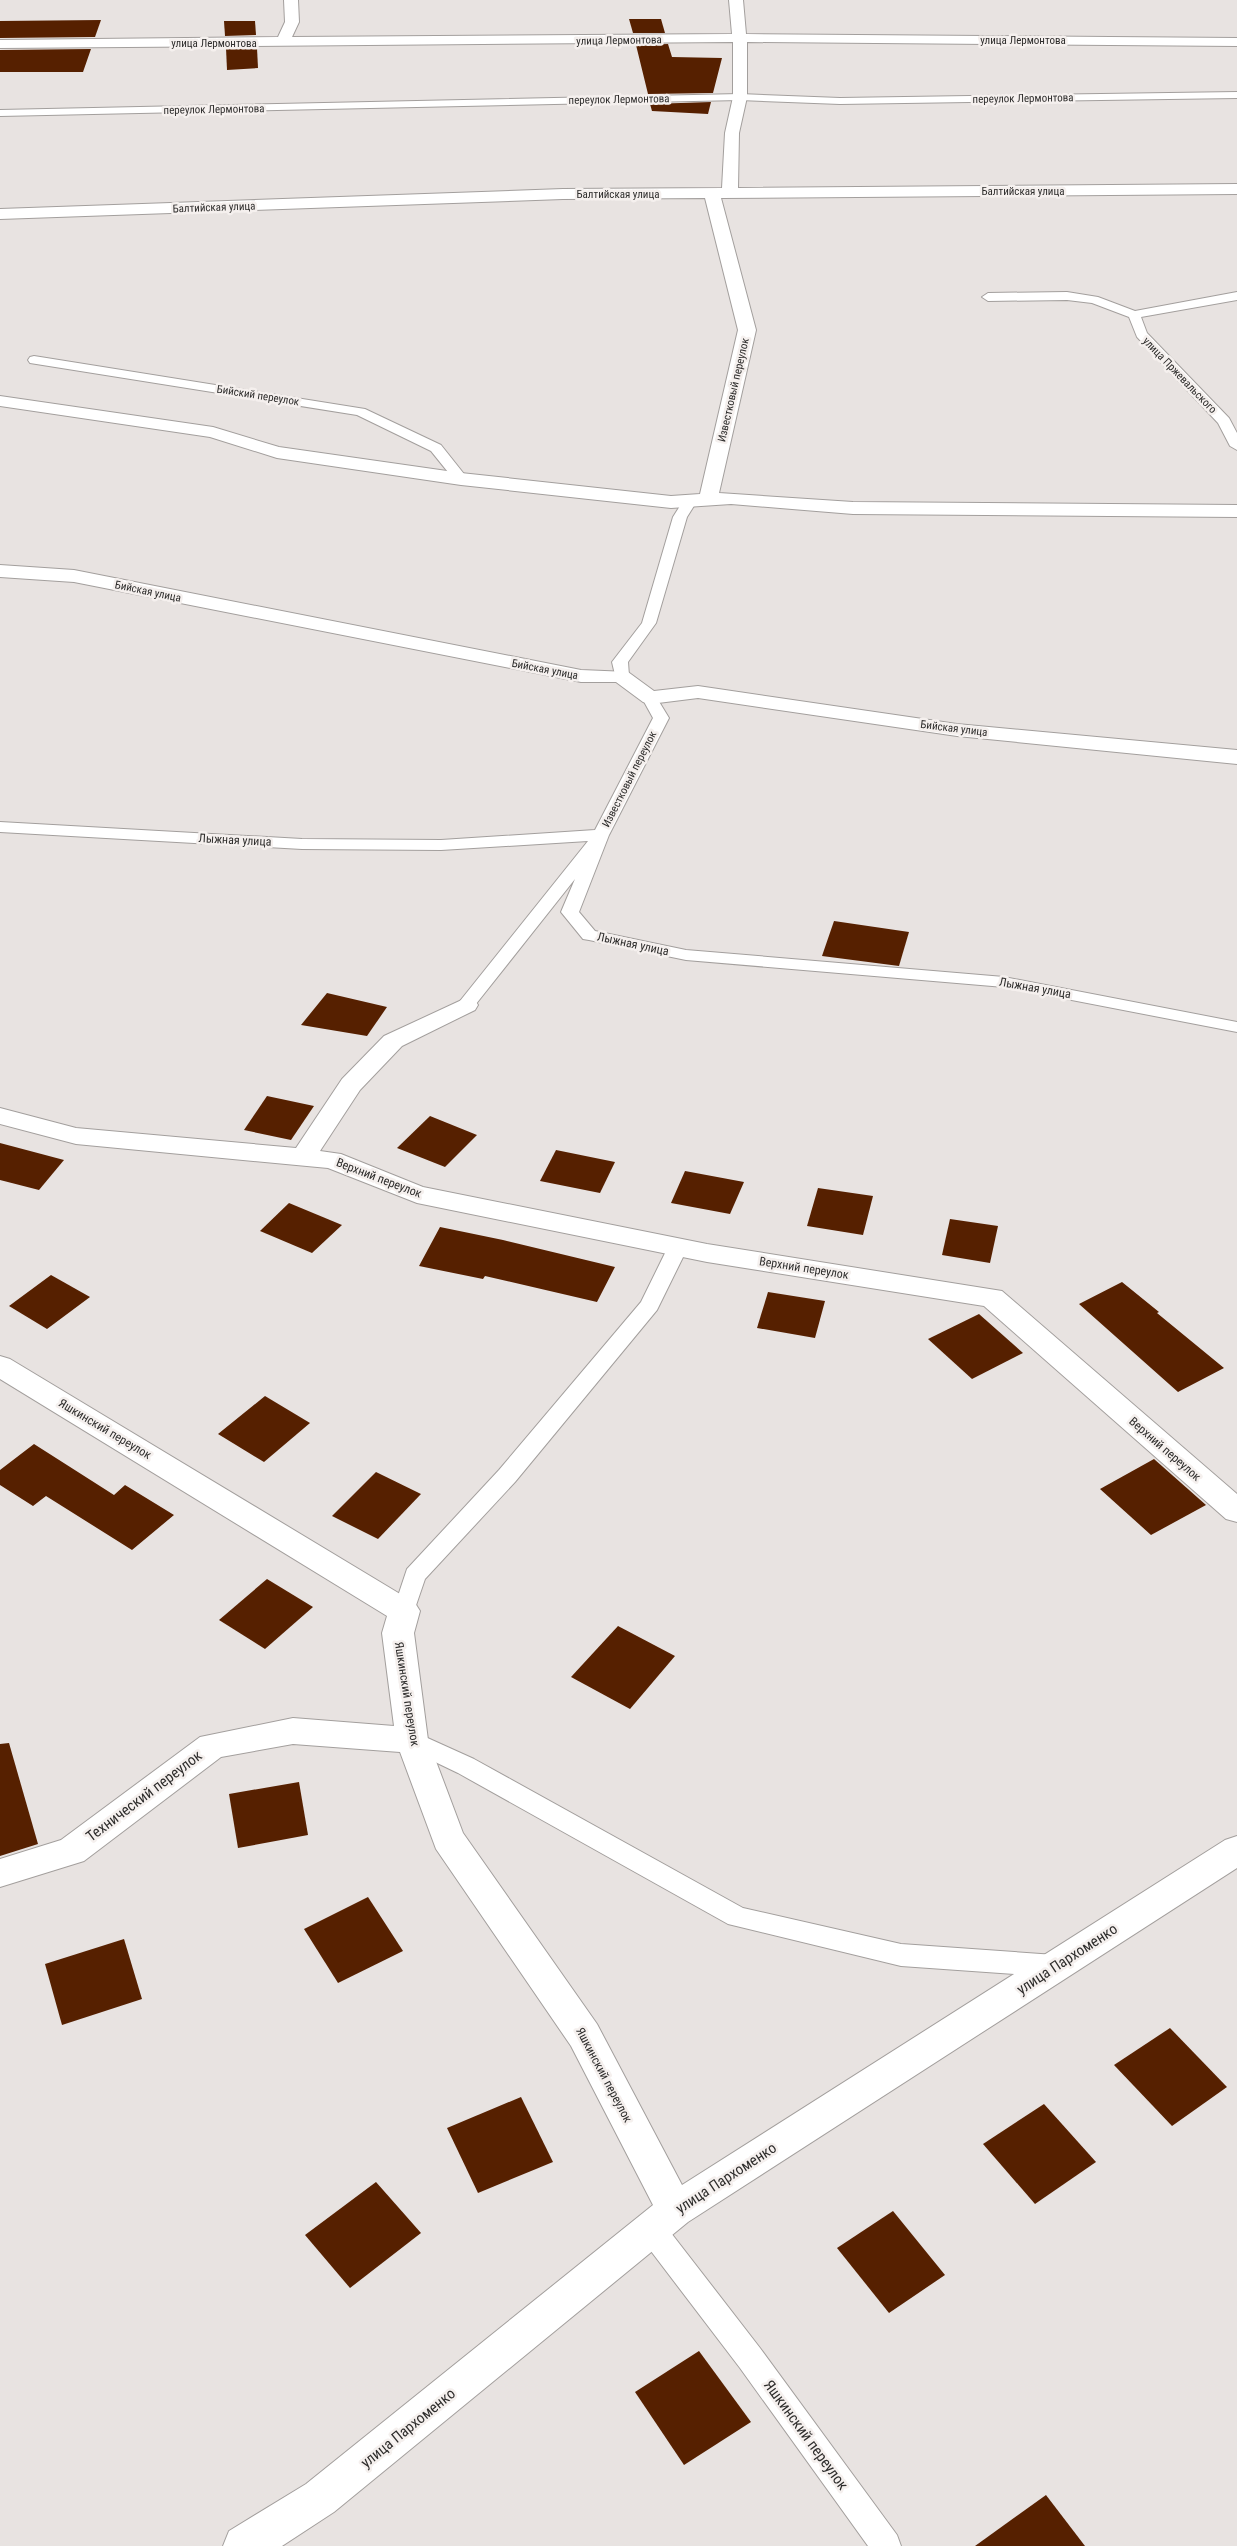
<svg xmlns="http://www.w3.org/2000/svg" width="1237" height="2546" viewBox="0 0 1237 2546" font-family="'Roboto Condensed',sans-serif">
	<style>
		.building { fill: #562000 }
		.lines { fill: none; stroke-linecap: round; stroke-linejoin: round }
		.lane-casing { stroke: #a39f9d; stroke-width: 2 }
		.street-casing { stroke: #a39f9d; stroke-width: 2 }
		.lane { fill: #fff; fill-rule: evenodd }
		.street { fill: #fff; fill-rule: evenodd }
		.labels { text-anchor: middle; stroke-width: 5; stroke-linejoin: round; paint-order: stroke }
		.far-street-label { font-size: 11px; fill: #2e2d2c; stroke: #f5f0ee }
		.street-label { font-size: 12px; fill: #2e2d2c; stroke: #f5f0ee }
		.near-street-label { font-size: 15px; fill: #2e2d2c; stroke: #f5f0ee }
	</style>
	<rect width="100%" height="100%" fill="#e8e3e1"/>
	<g class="building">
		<polygon points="629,19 661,19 665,33 633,33"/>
		<polygon points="101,20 95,37 0,38 0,21"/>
		<polygon points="224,21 255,21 256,35 225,36"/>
		<polygon points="668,44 672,57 722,58 713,93 648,94 636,45"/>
		<polygon points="226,48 257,48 258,68 227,70"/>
		<polygon points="91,49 83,72 0,72 0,50"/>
		<polygon points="711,102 708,114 652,111 650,104"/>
		<polygon points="834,921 909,932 899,966 822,956"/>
		<polygon points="327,993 387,1007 367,1036 301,1025"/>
		<polygon points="267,1096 314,1106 291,1140 244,1130"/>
		<polygon points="430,1116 477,1135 445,1167 397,1148"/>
		<polygon points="0,1143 64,1160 39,1190 0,1180"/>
		<polygon points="556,1150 615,1162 600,1193 540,1181"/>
		<polygon points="685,1171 744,1182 730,1214 671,1203"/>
		<polygon points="818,1188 873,1196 863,1235 807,1226"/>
		<polygon points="289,1203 342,1225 312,1253 260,1231"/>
		<polygon points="950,1219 998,1226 990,1263 942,1255"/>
		<polygon points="440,1227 503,1240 615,1267 597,1302 485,1276 483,1279 419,1266"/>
		<polygon points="51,1275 90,1297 47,1329 9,1306"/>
		<polygon points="1122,1282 1159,1312 1157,1313 1224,1368 1178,1392 1079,1304"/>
		<polygon points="768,1292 825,1301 815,1338 757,1328"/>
		<polygon points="979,1314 1023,1353 972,1379 928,1339"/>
		<polygon points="265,1396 310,1423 264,1462 218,1434"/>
		<polygon points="34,1444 114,1495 125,1485 174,1515 132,1550 46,1496 33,1506 0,1485 0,1470"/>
		<polygon points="1154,1459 1206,1505 1151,1535 1100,1489"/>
		<polygon points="376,1472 421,1494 378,1539 332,1516"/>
		<polygon points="267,1579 313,1607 265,1649 219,1620"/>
		<polygon points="618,1626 675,1656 630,1709 571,1677"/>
		<polygon points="9,1743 38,1844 0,1856 0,1744"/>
		<polygon points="299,1782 308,1835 238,1848 229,1794"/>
		<polygon points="368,1897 403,1951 338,1983 304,1929"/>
		<polygon points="124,1939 142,1999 62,2025 45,1964"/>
		<polygon points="1170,2028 1227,2087 1172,2126 1114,2065"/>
		<polygon points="521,2097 553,2162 478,2193 447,2128"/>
		<polygon points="1044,2104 1096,2162 1035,2204 983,2144"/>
		<polygon points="376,2182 421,2233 350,2288 305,2235"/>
		<polygon points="893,2211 945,2275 889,2313 837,2248"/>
		<polygon points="699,2351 751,2422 684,2465 635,2392"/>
		<polygon points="1046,2495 1085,2546 975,2546"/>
	</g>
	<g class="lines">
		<g class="lane-casing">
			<g id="lane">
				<polygon points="1237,92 1237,98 840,104 740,100 0,116 0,110 740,94 840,98"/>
				<polygon points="1067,292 1098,297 1135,311 1237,292 1237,300 1141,317 1147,333 1229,418 1237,433 1237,450 1230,446 1218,423 1137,337 1129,317 1092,303 1067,300 988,301 982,297 988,293"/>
				<polygon points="34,356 365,409 441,445 468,479 466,482 456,482 431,451 357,415 30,363 28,360 30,357"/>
				<polygon points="690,497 697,501 687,517 656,623 628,662 629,676 626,679 616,679 612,662 642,623 673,517 685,498"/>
				<polygon points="650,693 655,695 669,718 609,835 579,912 595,931 686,950 1004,977 1237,1022 1237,1032 1004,987 686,960 589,940 583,939 561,912 575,879 472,1009 460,1009 457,1005 460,1001 588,841 441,850 302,849 0,832 0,822 302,839 441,840 595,830 653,718 642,698"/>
				<polygon points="678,1240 685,1242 688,1247 657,1310 515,1482 425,1579 412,1617 404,1620 396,1617 393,1611 407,1569 499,1470 641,1302 668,1247 671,1242"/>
				<polygon points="412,1731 474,1759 743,1908 901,1944 1055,1955 1064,1958 1068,1966 1064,1974 1055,1977 901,1966 728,1924 458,1773 404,1747 400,1740 404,1733"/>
				<polygon points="651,2216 661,2220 760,2348 897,2535 901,2546 868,2546 740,2368 641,2238 637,2229 641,2220"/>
			</g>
		</g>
		<g class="street-casing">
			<g id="street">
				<polygon points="284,0 298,0 299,22 292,37 732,34 729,0 743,0 746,34 1237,38 1237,46 747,42 747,97 739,133 738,188 1237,184 1237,194 721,198 756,330 719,493 853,502 1237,505 1237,517 853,514 731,504 671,508 461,485 277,458 210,437 0,406 0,396 213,427 279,447 461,473 671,496 700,494 738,330 705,198 563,199 0,219 0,209 563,189 722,188 725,133 733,97 733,42 0,48 0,40 278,37 285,22"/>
				<polygon points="0,565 74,570 581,670 628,672 654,691 698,686 957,724 1237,750 1237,764 957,736 698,698 650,704 643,702 616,682 581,682 74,582 0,577"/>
				<polygon points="466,998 475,1000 478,1005 475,1010 402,1046 360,1090 320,1151 341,1154 423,1187 707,1244 1002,1291 1237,1494 1237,1522 1226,1519 984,1306 707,1262 417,1203 328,1168 76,1144 0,1124 0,1108 76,1128 296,1148 342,1079 384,1036"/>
				<polygon points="0,1356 10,1359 415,1603 420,1611 414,1633 428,1740 463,1833 597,2024 682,2185 1225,1840 1237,1836 1237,1868 688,2222 334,2512 282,2546 223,2546 229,2531 306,2484 653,2205 571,2046 436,1849 400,1752 293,1744 221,1757 84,1861 0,1887 0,1859 61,1840 200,1737 293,1718 394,1726 382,1633 387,1616 0,1379"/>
			</g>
		</g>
		<use href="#lane" class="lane"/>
		<use href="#street" class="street"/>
	</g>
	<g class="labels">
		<g class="far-street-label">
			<text transform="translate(619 40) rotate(-1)" y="4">улица Лермонтова</text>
			<text x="1023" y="44">улица Лермонтова</text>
			<text x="214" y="47">улица Лермонтова</text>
			<text transform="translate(1023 98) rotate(-1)" y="4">переулок Лермонтова</text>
			<text transform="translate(619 99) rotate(-1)" y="4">переулок Лермонтова</text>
			<text transform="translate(214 109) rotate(-1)" y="4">переулок Лермонтова</text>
			<text x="1023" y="195">Балтийская улица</text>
			<text x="618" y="198">Балтийская улица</text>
			<text transform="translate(214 207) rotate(-2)" y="4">Балтийская улица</text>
			<text transform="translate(1180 375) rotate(46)" y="4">улица Пржевальского</text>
			<text transform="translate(733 390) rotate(-77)" y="4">Известковый переулок</text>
			<text transform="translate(258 395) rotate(9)" y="4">Бийский переулок</text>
			<text transform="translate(148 591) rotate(12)" y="4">Бийская улица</text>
			<text transform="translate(545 669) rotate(11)" y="4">Бийская улица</text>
			<text transform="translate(954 728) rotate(7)" y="4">Бийская улица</text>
			<text transform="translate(629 779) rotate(-63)" y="4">Известковый переулок</text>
		</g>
		<g class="street-label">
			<text transform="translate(235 840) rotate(3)" y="4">Лыжная улица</text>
			<text transform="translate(633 944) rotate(12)" y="4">Лыжная улица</text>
			<text transform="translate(1035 988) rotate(10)" y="4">Лыжная улица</text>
			<text transform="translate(379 1178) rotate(21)" y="4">Верхний переулок</text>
			<text transform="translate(804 1268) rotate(9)" y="4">Верхний переулок</text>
			<text transform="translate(105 1429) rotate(31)" y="4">Яшкинский переулок</text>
			<text transform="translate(1165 1449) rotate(41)" y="4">Верхний переулок</text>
			<text transform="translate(407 1694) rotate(81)" y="4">Яшкинский переулок</text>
			<text transform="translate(604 2075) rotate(62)" y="4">Яшкинский переулок</text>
		</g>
		<g class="near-street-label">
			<text transform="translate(144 1796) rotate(-37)" y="5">Технический переулок</text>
			<text transform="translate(1067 1959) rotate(-33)" y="5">улица Пархоменко</text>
			<text transform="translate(726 2178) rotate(-33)" y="5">улица Пархоменко</text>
			<text transform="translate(408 2428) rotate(-39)" y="5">улица Пархоменко</text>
			<text transform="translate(806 2435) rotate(54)" y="5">Яшкинский переулок</text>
		</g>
	</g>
</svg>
